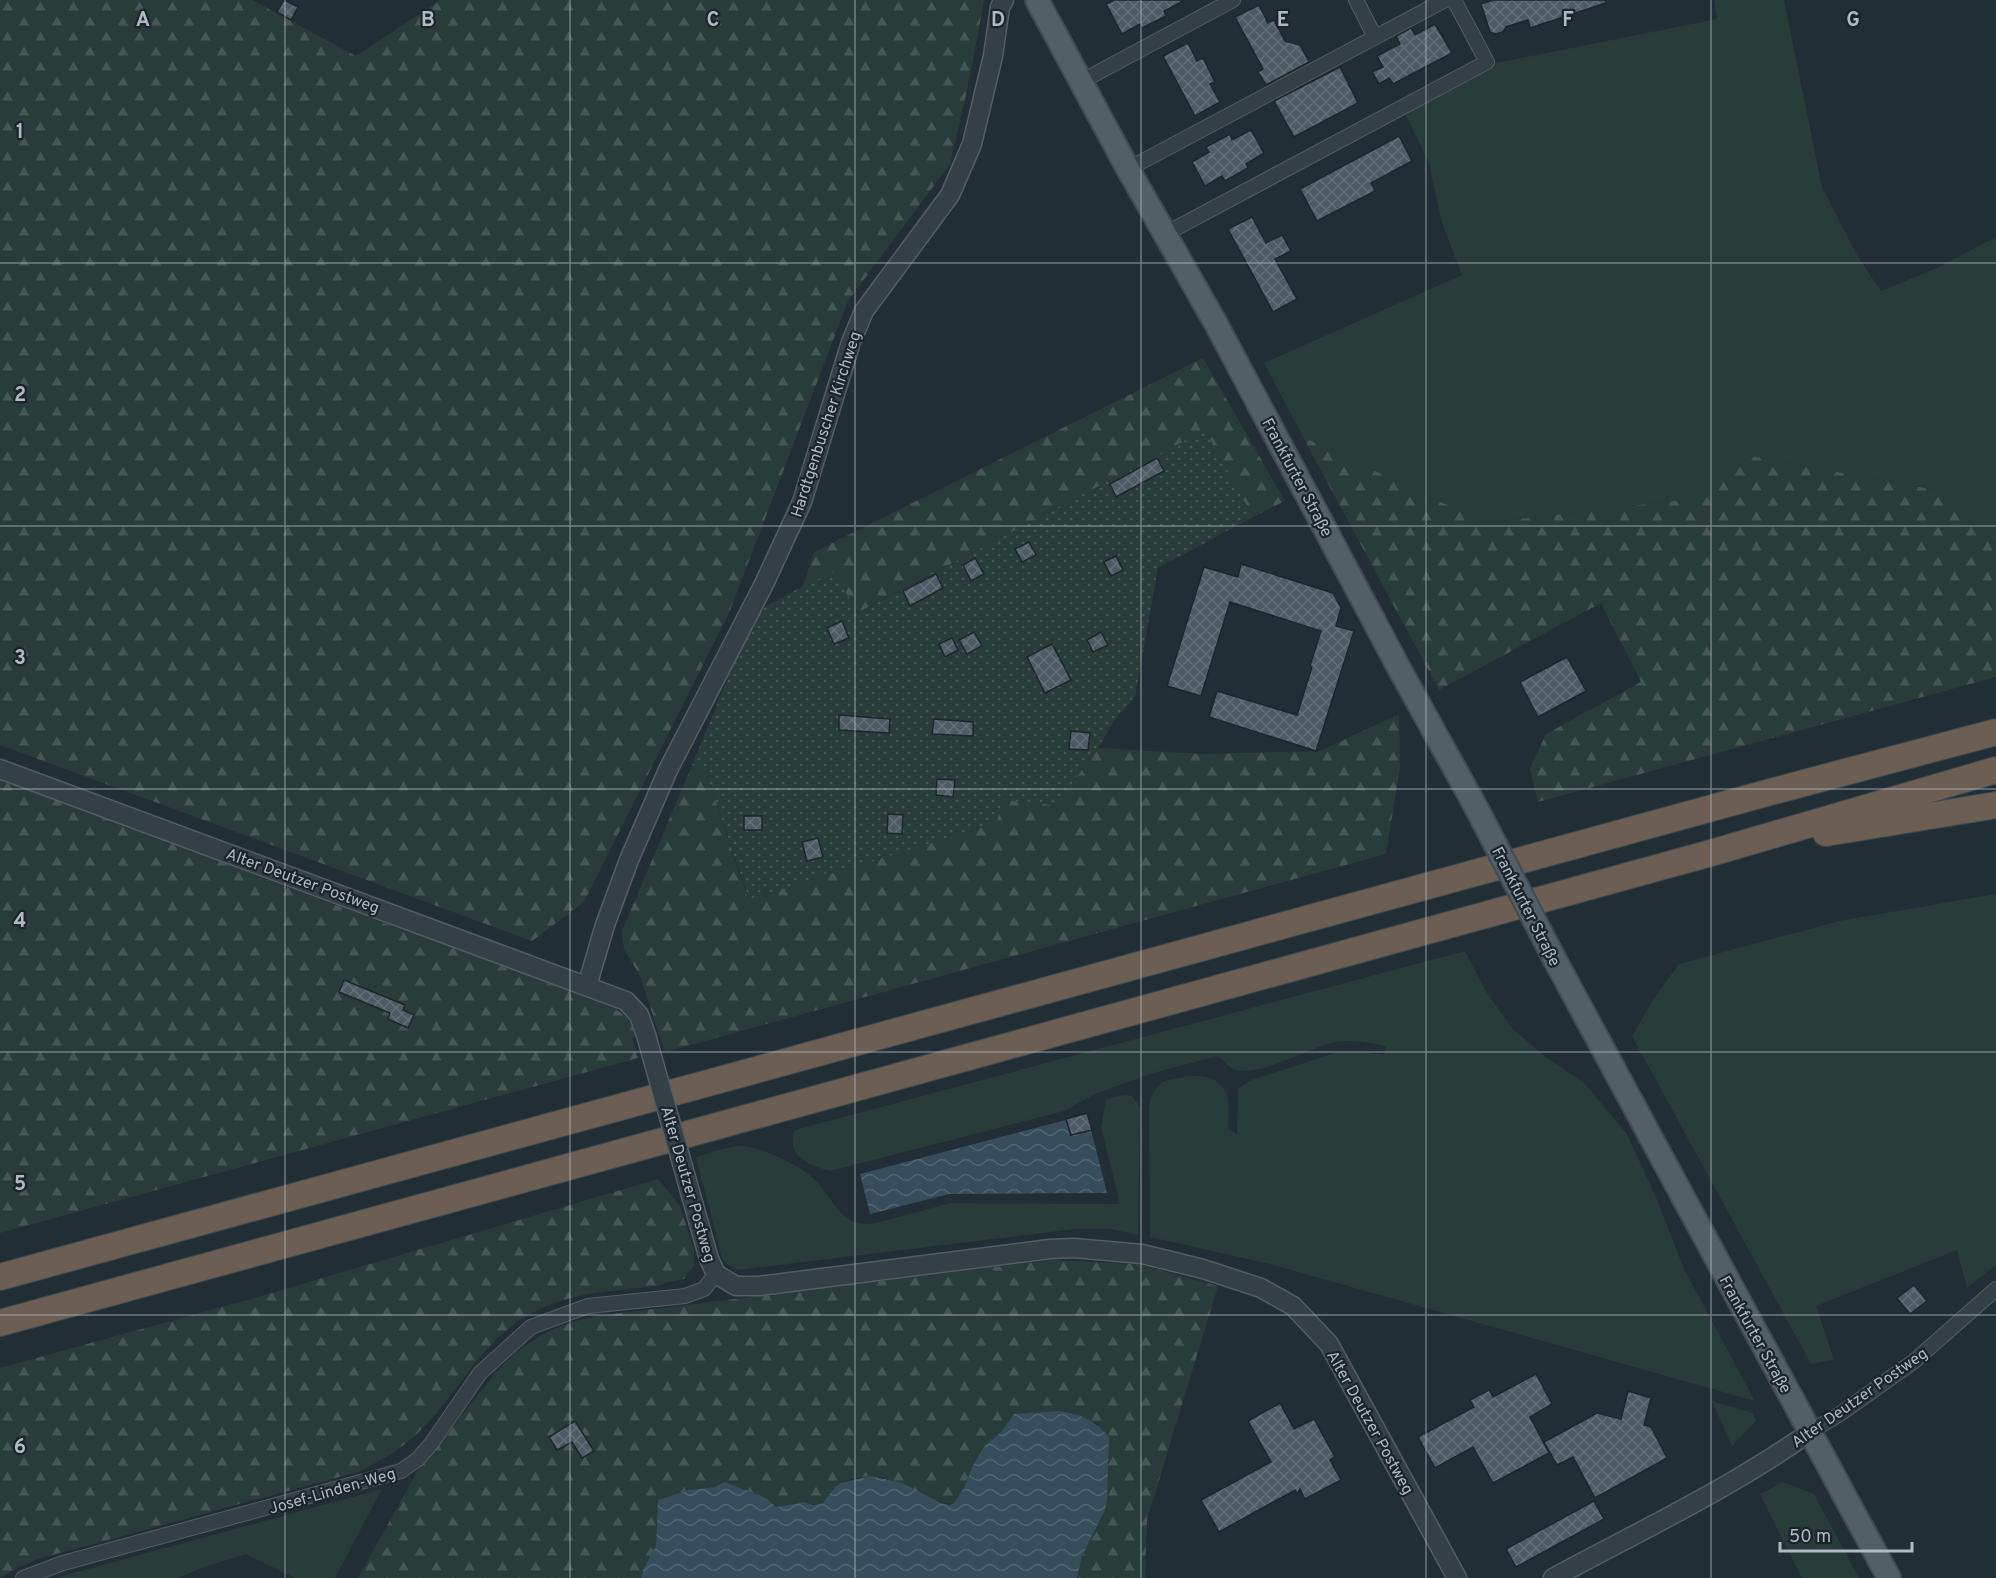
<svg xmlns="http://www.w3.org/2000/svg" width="1996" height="1578" viewBox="0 0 1996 1578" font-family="Overpass,sans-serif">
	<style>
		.grass { fill: #283c39 }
		.forest { fill: url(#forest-firs) }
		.garden { fill: url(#garden-dots) }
		.water { fill: url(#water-waves) }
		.building { fill: url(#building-cross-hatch); stroke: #1d262d; stroke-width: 1.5 }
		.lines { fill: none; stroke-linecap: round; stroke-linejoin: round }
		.minor-casing { stroke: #535d64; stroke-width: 16 }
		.tertiary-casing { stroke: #535d64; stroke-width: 21 }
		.primary-casing { stroke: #424b53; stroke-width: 26 }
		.motorway-casing { stroke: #404a51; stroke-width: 28 }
		.minor { stroke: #353f46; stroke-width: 14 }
		.tertiary { stroke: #353f46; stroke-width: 18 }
		.primary { stroke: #535f66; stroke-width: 22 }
		.motorway { stroke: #6c5e53; stroke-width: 26 }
		.tertiary-bridge-casing { stroke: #535d64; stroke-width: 21; stroke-linecap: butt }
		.primary-bridge-casing { stroke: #424b53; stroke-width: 26; stroke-linecap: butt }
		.tertiary-bridge { stroke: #353f46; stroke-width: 18 }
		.primary-bridge { stroke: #535f66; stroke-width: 22 }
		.grid { fill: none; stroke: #b0bac3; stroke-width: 1.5; stroke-opacity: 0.55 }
		.labels { text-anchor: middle; stroke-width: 4.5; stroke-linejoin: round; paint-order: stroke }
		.street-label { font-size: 16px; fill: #b0bac3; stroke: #1b242b }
		.grid-label { font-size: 20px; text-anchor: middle; font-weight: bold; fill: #b0bac3; stroke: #1b242b; stroke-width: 4.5; stroke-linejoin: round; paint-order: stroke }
	</style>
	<defs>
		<pattern id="forest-firs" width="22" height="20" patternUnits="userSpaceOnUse" patternTransform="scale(1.5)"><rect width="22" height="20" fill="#283c39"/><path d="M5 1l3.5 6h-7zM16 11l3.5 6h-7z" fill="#455654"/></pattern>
		<pattern id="garden-dots" width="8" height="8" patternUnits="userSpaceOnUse" patternTransform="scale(1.5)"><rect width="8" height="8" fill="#283c39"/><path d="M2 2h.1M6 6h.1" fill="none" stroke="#455654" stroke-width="1.8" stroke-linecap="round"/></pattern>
		<pattern id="water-waves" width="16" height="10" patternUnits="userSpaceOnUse" patternTransform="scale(1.5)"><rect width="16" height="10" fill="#374d5b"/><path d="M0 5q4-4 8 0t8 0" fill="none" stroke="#516571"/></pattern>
		<pattern id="building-cross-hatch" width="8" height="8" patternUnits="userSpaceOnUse" patternTransform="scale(1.5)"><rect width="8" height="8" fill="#4d5b64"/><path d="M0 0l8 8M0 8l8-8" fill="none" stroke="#647079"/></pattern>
	</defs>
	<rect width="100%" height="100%" fill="#222e36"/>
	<g class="grass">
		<polygon points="1714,0 1784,0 1822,187 1858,257 1881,291 1939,267 1996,237 1996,544 1936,490 1744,455 1682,500 1485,523 1303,437 1264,363 1462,275 1441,220 1429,163 1403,109 1496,63 1717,19"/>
		<polygon points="1996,894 1996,1265 1967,1288 1957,1250 1816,1306 1834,1360 1811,1364 1632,1036 1652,1001 1679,964 1839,921"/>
		<path d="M 1465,951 L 1487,993 L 1512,1028 L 1543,1055 L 1585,1084 L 1627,1134 L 1656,1197 L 1684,1269 L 1755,1401 L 1270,1264 L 1150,1237 L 1149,1104 C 1151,1097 1155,1088 1161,1083 C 1165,1080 1173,1079 1179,1078 C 1198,1074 1218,1074 1227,1095 C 1230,1104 1228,1119 1228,1129 L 1237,1134 L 1238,1089 L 1249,1081 L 1338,1052 L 1362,1052 L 1384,1055 L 1386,1046 C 1369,1043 1351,1039 1335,1042 C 1307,1048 1263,1076 1236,1070 C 1229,1068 1223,1060 1218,1056 L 1153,1073 L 1095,1094 L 1064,1111 L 830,1171 C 809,1165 785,1156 795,1130 Z"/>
		<path d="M 1125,1095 L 1132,1096 L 1140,1107 L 1138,1235 L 1111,1229 L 1075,1229 L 737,1270 L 726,1264 L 722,1258 L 696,1157 C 709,1153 723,1148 737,1146 C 756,1144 799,1165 813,1178 C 834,1197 838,1226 872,1224 L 951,1203 L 1120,1204 L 1101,1127 L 1106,1099 Z"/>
		<polygon points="1712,1401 1753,1413 1756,1421 1732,1446"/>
		<polygon points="1783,1482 1814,1494 1859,1578 1802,1578 1760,1494"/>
		<polygon points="382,1489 335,1578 295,1578 246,1554 204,1567 178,1578 55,1578"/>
	</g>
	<g class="forest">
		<polygon points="0,0 252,0 356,56 441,0 984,0 969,82 950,164 848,301 729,613 584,902 532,941 0,745"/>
		<polygon points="1203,358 1285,501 1253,517 1204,431 857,613 834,573 803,586 814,552"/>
		<polygon points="1303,437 1485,523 1682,500 1744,455 1936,490 1996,544 1996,677 1538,802 1530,768 1546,734 1641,682 1601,603 1439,690"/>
		<polygon points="1399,714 1400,767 1386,854 665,1052 640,976 624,949 622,931 692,765 705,769 748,899 1002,800 1056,805 1098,748 1202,754 1320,751"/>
		<path d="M 0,777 L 160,835 L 265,879 L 610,1006 C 624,1013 631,1021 638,1035 L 633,1039 L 638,1058 L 0,1233 Z"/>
		<path d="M 658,1179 L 680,1206 L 694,1251 L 694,1266 L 684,1279 L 664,1283 L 663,1285 C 625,1290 582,1291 547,1306 C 484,1332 465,1385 421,1430 C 403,1448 383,1459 361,1471 L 38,1559 L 19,1567 L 0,1578 L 0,1368 L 258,1297 Z"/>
		<path d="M 1053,1260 L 1137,1264 L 1218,1286 L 1147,1520 L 1145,1578 L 1077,1578 L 1082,1556 L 1105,1510 L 1098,1424 L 1069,1412 L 1059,1411 L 1014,1414 C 1009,1420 1006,1427 1001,1433 C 991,1444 981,1449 974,1463 C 967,1476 965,1495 953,1503 C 946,1508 897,1482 885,1478 C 872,1474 852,1478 840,1483 C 833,1486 828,1498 823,1504 C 813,1505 805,1502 796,1503 C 789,1503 783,1507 776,1507 L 766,1498 L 725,1482 L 715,1487 L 689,1490 L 658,1500 L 656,1545 L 643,1570 L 641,1578 L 358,1578 L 423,1461 C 486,1396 503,1330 604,1315 Z"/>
	</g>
	<polygon class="garden" points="1205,430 1253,517 1158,568 1135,697 1116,718 1098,748 1056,805 1002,800 997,823 749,899 705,769 692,765 755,613 803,586 834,572 858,613"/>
	<g class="water">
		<polygon points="1066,1120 1070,1136 1091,1130 1107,1193 949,1194 870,1214 860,1174"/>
		<path d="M 1059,1411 C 1081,1414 1096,1421 1109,1437 L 1107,1500 L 1105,1510 L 1082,1556 L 1077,1578 L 641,1578 L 643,1570 L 656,1545 L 658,1500 L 689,1490 L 715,1487 L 725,1482 L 766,1498 L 776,1507 L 804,1502 L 813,1505 L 823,1503 L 835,1487 L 840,1483 L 871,1476 L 902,1483 L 941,1503 L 949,1505 L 954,1503 L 964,1488 L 973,1465 L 980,1453 L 986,1445 L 1001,1432 L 1014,1414 Z"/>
	</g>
	<g class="building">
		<polygon points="284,0 298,7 291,20 277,12"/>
		<polygon points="1115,0 1185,0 1164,11 1166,16 1142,28 1140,24 1122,34 1106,4"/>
		<polygon points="1494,0 1605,0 1606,3 1530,28 1528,20 1506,27 1503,32 1495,34 1490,32 1481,4"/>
		<polygon points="1259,5 1268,23 1274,20 1285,41 1300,45 1309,62 1266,85 1258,72 1263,69 1235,17"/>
		<polygon points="1435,24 1452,53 1393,84 1389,78 1379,84 1372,72 1383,67 1377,56 1400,44 1396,36 1411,28 1415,35"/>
		<polygon points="1188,43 1197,61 1203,58 1215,82 1210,84 1220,102 1195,116 1163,56"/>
		<polygon points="1340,67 1358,103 1294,137 1274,101"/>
		<polygon points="1251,130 1264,153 1246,164 1248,168 1225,181 1222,176 1205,186 1192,162 1209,152 1206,147 1230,134 1232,140"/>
		<polygon points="1399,136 1412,161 1371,183 1375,191 1317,221 1300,189"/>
		<polygon points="1252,217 1266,243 1282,235 1291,251 1275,259 1297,299 1273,312 1228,229"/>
		<polygon points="1157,458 1164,471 1116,497 1110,484"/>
		<polygon points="1029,542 1036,555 1022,562 1015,549"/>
		<polygon points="1116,556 1123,570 1111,576 1104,562"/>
		<polygon points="975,558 984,574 971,581 963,565"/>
		<polygon points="1241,564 1333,593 1341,608 1336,626 1354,631 1316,751 1209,717 1217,691 1297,715 1312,667 1310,666 1321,631 1230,602 1201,696 1167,686 1204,567 1238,577"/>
		<polygon points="936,574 943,588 910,606 903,591"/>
		<polygon points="842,621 849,638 834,644 827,628"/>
		<polygon points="974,632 982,646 967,654 959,640"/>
		<polygon points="1101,632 1108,645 1093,652 1087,640"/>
		<polygon points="952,638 958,650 945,657 939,644"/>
		<polygon points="1052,644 1071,680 1045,693 1027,657"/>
		<polygon points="1567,657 1586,691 1538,717 1520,682"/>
		<polygon points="839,715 890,719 889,733 839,730"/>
		<polygon points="934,719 973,722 973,736 932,734"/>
		<polygon points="1071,731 1090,733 1088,750 1069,749"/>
		<polygon points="937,779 955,780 953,797 936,795"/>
		<polygon points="888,814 903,815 902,834 887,833"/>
		<rect x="744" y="816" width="18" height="14"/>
		<polygon points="818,838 823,857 807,861 802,842"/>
		<polygon points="344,980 405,1005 403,1010 414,1015 408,1028 388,1019 390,1013 339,992"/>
		<polygon points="1087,1113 1092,1130 1071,1135 1066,1119"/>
		<polygon points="1914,1285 1927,1301 1910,1314 1897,1298"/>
		<polygon points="1536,1374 1552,1404 1530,1417 1549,1453 1493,1483 1473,1447 1435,1468 1418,1437 1474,1407 1470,1400 1489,1390 1493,1397"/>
		<polygon points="1628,1391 1651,1398 1644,1425 1651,1427 1667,1458 1595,1498 1573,1457 1557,1465 1544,1442 1597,1413 1621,1419"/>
		<polygon points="1280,1403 1294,1429 1314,1419 1335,1457 1330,1460 1341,1480 1305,1499 1300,1489 1297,1494 1295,1490 1219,1532 1201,1500 1271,1462 1248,1421"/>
		<polygon points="575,1421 594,1451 582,1458 572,1442 557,1450 549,1437"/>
		<polygon points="1594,1501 1604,1519 1516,1567 1506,1549"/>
	</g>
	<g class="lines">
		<g class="minor-casing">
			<g id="minor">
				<polyline points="1356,0 1375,37"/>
				<polyline points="1082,81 1233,0"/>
				<polyline points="1128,169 1445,0"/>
				<polyline points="1165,234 1487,62 1454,0"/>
				<polyline points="1810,1432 1840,1414 1913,1362 1996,1289"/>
				<polyline points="23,1578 63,1563 401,1471 418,1459 431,1444 480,1373 531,1327 588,1306 685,1296 704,1289 716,1274"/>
			</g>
		</g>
		<g class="tertiary-casing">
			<g id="tertiary">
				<polyline points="0,769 626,1001 639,1015 646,1035"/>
				<polyline points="587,986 605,925 629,860 668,770 764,584 802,502 851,342 864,311 950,195 972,144 993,56 1000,7 1004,0"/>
				<polyline points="692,1199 709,1259 716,1274 736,1286 759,1286 1050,1249 1074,1248 1142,1254 1203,1269 1261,1288 1293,1306 1329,1344 1457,1578"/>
				<path d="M 1553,1578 C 1640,1531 1729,1489 1810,1432"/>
			</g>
		</g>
		<g class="primary-casing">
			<g id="primary">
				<polyline points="1037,0 1128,169 1215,322 1400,670 1477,809"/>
				<polyline points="1555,960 1889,1578"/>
			</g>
		</g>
		<g class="motorway-casing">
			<g id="motorway">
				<polyline points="1826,833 1996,805"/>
				<polyline points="0,1277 1774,791 1996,732"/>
				<polyline points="0,1323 1711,853 1996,770"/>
			</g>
		</g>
		<use href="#minor" class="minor"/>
		<use href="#tertiary" class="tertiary"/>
		<use href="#primary" class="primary"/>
		<use href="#motorway" class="motorway"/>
		<g class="tertiary-bridge-casing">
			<polyline id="tertiary-bridge" points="646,1035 692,1199"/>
		</g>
		<g class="primary-bridge-casing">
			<polyline id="primary-bridge" points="1477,809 1555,960"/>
		</g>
		<use href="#tertiary-bridge" class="tertiary-bridge"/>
		<use href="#primary-bridge" class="primary-bridge"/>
	</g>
	<path class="grid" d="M 285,0 L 285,1578M 570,0 L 570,1578M 855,0 L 855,1578M 1141,0 L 1141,1578M 1426,0 L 1426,1578M 1711,0 L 1711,1578M 0,263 L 1996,263M 0,526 L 1996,526M 0,789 L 1996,789M 0,1052 L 1996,1052M 0,1315 L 1996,1315"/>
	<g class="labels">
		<g class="street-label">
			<text transform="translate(825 424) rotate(-72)" y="6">Hardtgenbuscher Kirchweg</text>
			<text transform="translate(1298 477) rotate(62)" y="6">Frankfurter Straße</text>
			<text transform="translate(303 880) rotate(20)" y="6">Alter Deutzer Postweg</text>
			<text transform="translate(1527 906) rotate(63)" y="6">Frankfurter Straße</text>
			<text transform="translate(689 1184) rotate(74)" y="6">Alter Deutzer Postweg</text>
			<text transform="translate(1756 1334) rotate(61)" y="6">Frankfurter Straße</text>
			<text transform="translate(1859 1397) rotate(-35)" y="6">Alter Deutzer Postweg</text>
			<text transform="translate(1371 1422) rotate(61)" y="6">Alter Deutzer Postweg</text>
			<text transform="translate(332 1490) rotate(-16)" y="6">Josef-Linden-Weg</text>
		</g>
	</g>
	<g class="grid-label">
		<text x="143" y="26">A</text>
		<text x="428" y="26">B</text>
		<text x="713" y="26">C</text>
		<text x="998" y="26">D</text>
		<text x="1283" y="26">E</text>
		<text x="1568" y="26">F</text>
		<text x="1853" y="26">G</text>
		<text x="20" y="138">1</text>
		<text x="20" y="401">2</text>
		<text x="20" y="664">3</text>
		<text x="20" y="927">4</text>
		<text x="20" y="1190">5</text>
		<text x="20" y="1453">6</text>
	</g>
	<path d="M1780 1542v9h132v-9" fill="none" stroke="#b0bac3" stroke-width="3"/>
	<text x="1789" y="1542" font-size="18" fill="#b0bac3" stroke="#1b242b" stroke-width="4.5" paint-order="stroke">50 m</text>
</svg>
